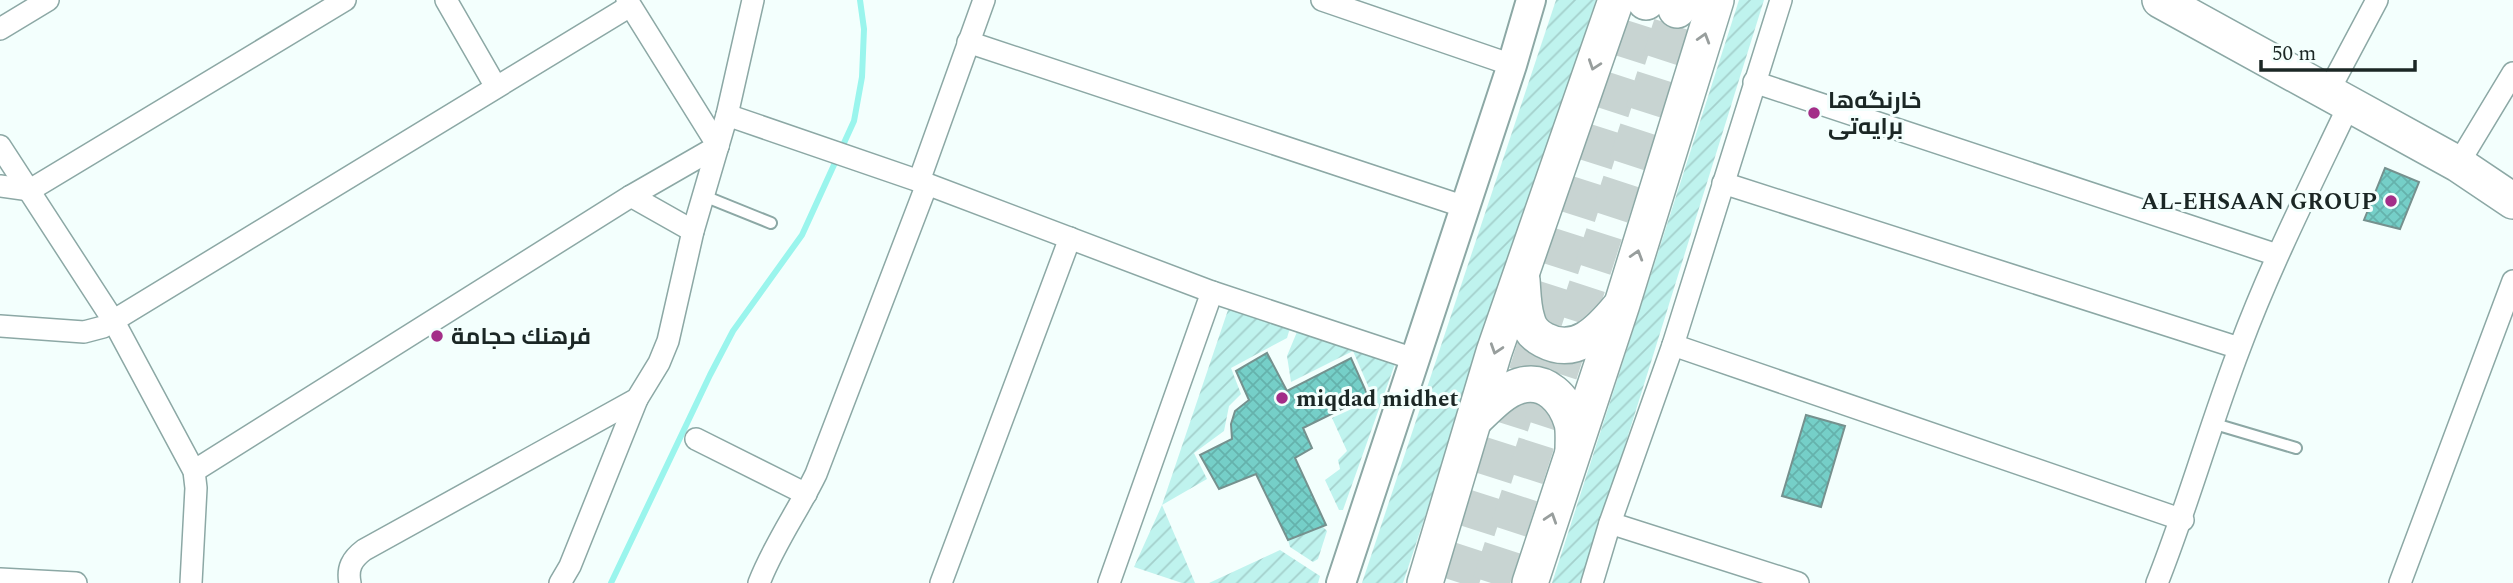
<svg xmlns="http://www.w3.org/2000/svg" width="2513" height="583" viewBox="0 0 2513 583" font-family="Spectral,Cairo,serif">
	<style>
		.garden { fill: url(#garden-furrows) }
		.lines { fill: none; stroke-linecap: round; stroke-linejoin: round }
		.stream { stroke: #9af5ed; stroke-width: 6 }
		.building { fill: url(#building-cross-hatch); stroke: #75918e; stroke-width: 2 }
		.trunk-tunnel { stroke: #c8d4d2; stroke-width: 37; stroke-dasharray: 37 18; stroke-linecap: butt }
		.service-casing { stroke: #8ca8a5; stroke-width: 14 }
		.minor-casing { stroke: #8ca8a5; stroke-width: 24 }
		.tertiary-casing { stroke: #8ca8a5; stroke-width: 32 }
		.primary-casing { stroke: #8ca8a5; stroke-width: 38 }
		.trunk-casing { stroke: #8ca8a5; stroke-width: 40 }
		.service { stroke: #fff; stroke-width: 10 }
		.minor { stroke: #fff; stroke-width: 21 }
		.tertiary { stroke: #fff; stroke-width: 28 }
		.primary { stroke: #fff; stroke-width: 35 }
		.trunk { stroke: #fff; stroke-width: 37 }
		.oneway { stroke: #989e9d }
		.poi-dot { fill: #a32e88; stroke: #f3fffd; stroke-width: 2.5 }
		.labels { text-anchor: middle; stroke-width: 6; stroke-linejoin: round; paint-order: stroke }
		.poi-label { font-size: 23px; font-weight: bold; fill: #1b2725; stroke: #f3fffd; text-anchor: start }
	</style>
	<defs>
		<pattern id="garden-furrows" width="10" height="10" patternUnits="userSpaceOnUse" patternTransform="scale(1.75)"><rect width="10" height="10" fill="#bff3ee"/><path d="M-1 1l2-2M0 10L10 0M9 11l2-2" fill="none" stroke="#a4d0cc"/></pattern>
		<pattern id="building-cross-hatch" width="8" height="8" patternUnits="userSpaceOnUse" patternTransform="scale(1.75)"><rect width="8" height="8" fill="#75cfc8"/><path d="M0 0l8 8M0 8l8-8" fill="none" stroke="#65b2ac"/></pattern>
	</defs>
	<rect width="100%" height="100%" fill="#f3fffd"/>
	<g class="garden">
		<polygon points="1556,0 1596,0 1403,583 1362,583"/>
		<polygon points="1739,0 1764,0 1582,583 1552,583"/>
		<polygon points="1229,307 1290,328 1287,338 1231,368 1241,394 1229,406 1224,431 1194,453 1207,479 1162,505 1195,583 1182,583 1134,567 1162,505"/>
		<polygon points="1299,327 1396,361 1343,510 1339,510 1325,480 1340,469 1338,460 1347,451 1332,418 1369,401 1372,395 1353,351 1291,382 1287,356"/>
		<polygon points="1323,527 1327,531 1318,559 1313,562 1290,547 1288,540"/>
		<polygon points="1280,550 1320,576 1318,583 1209,583"/>
	</g>
	<g class="lines">
		<polyline class="stream" points="611,583 710,375 733,331 802,235 854,121 862,77 864,29 860,0"/>
	</g>
	<g class="building">
		<polygon points="2385,168 2419,182 2400,229 2364,220"/>
		<polygon points="1267,353 1287,391 1351,358 1368,396 1303,428 1312,448 1295,458 1326,525 1288,540 1256,474 1219,489 1200,455 1232,439 1231,424 1235,411 1249,400 1236,371"/>
		<polygon points="1806,415 1845,426 1821,507 1782,496"/>
	</g>
	<g class="lines">
		<g class="trunk-tunnel">
			<polyline points="1460,583 1646,1"/>
			<polyline points="1491,583 1677,9"/>
		</g>
		<g class="service-casing">
			<g id="service">
				<polyline points="704,196 771,223"/>
				<polyline points="2215,424 2296,448"/>
			</g>
		</g>
		<g class="minor-casing">
			<g id="minor">
				<polyline points="446,0 496,87"/>
				<polyline points="627,0 718,146"/>
				<polyline points="1322,0 1512,65"/>
				<polyline points="0,29 48,0"/>
				<polyline points="968,42 1465,207"/>
				<polyline points="1754,82 2277,255"/>
				<polyline points="2327,94 2377,0"/>
				<polyline points="727,115 919,181 1212,292 1414,359"/>
				<polyline points="0,146 113,320 194,471 196,488 191,583"/>
				<polyline points="2458,164 2513,73"/>
				<polyline points="919,181 984,0"/>
				<polyline points="1723,183 2239,348"/>
				<polyline points="0,186 30,190 345,0"/>
				<polyline points="631,196 693,231"/>
				<polyline points="0,326 84,332 103,327 630,6"/>
				<polyline points="1673,345 2183,520"/>
				<polyline points="696,439 806,494"/>
				<polyline points="194,471 631,196 718,146"/>
				<polyline points="1610,523 1798,583"/>
				<polyline points="0,579 76,583"/>
				<path d="M 350,583 C 347,568 352,559 364,550 L 637,399 L 659,363 L 668,341 L 693,231 L 727,115 L 753,0"/>
				<polyline points="560,583 570,566 637,399"/>
				<path d="M 759,583 C 774,544 798,511 816,474 L 927,184"/>
				<polyline points="941,583 1070,238"/>
				<polyline points="1109,583 1212,292"/>
				<polyline points="1592,583 1610,523 1673,345 1781,0"/>
				<path d="M 2157,583 C 2188,505 2210,425 2240,347 C 2271,264 2311,185 2349,105"/>
				<polyline points="2400,583 2513,281"/>
			</g>
		</g>
		<g class="tertiary-casing">
			<polyline id="tertiary" points="1341,583 1512,65 1531,0"/>
		</g>
		<g class="primary-casing">
			<g id="primary">
				<polyline points="2160,0 2458,164 2513,201"/>
				<path d="M 1522,280 C 1523,293 1523,307 1527,319 C 1529,329 1536,336 1544,340 C 1576,357 1600,331 1619,308"/>
				<path d="M 1475,419 C 1488,407 1502,391 1519,386 C 1546,378 1565,399 1572,423 C 1574,431 1573,442 1573,451"/>
				<polyline points="1425,583 1494,352 1616,0"/>
				<polyline points="1530,583 1622,304 1716,0"/>
			</g>
		</g>
		<g class="trunk-casing">
			<g id="trunk">
				<polyline points="1646,1 1646,0"/>
				<polyline points="1677,9 1680,0"/>
			</g>
		</g>
		<use href="#service" class="service"/>
		<use href="#minor" class="minor"/>
		<use href="#tertiary" class="tertiary"/>
		<use href="#primary" class="primary"/>
		<use href="#trunk" class="trunk"/>
	</g>
	<defs><path id="oneway-chevron" d="M-2-3.5L2.5 0L-2 3.5" fill="none" stroke-width="1.6" stroke-linecap="round" stroke-linejoin="round" transform="scale(1.75)"/></defs>
	<g class="oneway">
		<use href="#oneway-chevron" transform="translate(1704 38) rotate(-73)"/>
		<use href="#oneway-chevron" transform="translate(1594 65) rotate(109)"/>
		<use href="#oneway-chevron" transform="translate(1637 255) rotate(-73)"/>
		<use href="#oneway-chevron" transform="translate(1496 349) rotate(108)"/>
		<use href="#oneway-chevron" transform="translate(1551 518) rotate(-72)"/>
	</g>
	<g class="poi-dot">
		<circle cx="1814" cy="113" r="7"/>
		<circle cx="2391" cy="201" r="7"/>
		<circle cx="437" cy="336" r="7"/>
		<circle cx="1282" cy="398" r="7"/>
	</g>
	<g class="labels">
		<g class="poi-label">
			<text x="1828" y="108">خارنگه‌ها<tspan x="1828" dy="26">برايه‌تى</tspan></text>
			<text x="2377" y="209" text-anchor="end">AL-EHSAAN GROUP</text>
			<text x="451" y="344">فرهنك حجامة</text>
			<text x="1296" y="406">miqdad midhet</text>
		</g>
	</g>
	<path d="M2261 60v10h154v-10" fill="none" stroke="#1b2725" stroke-width="3.5"/>
	<text x="2272" y="60" font-size="21" fill="#1b2725" stroke="#f3fffd" stroke-width="5" paint-order="stroke">50 m</text>
</svg>
